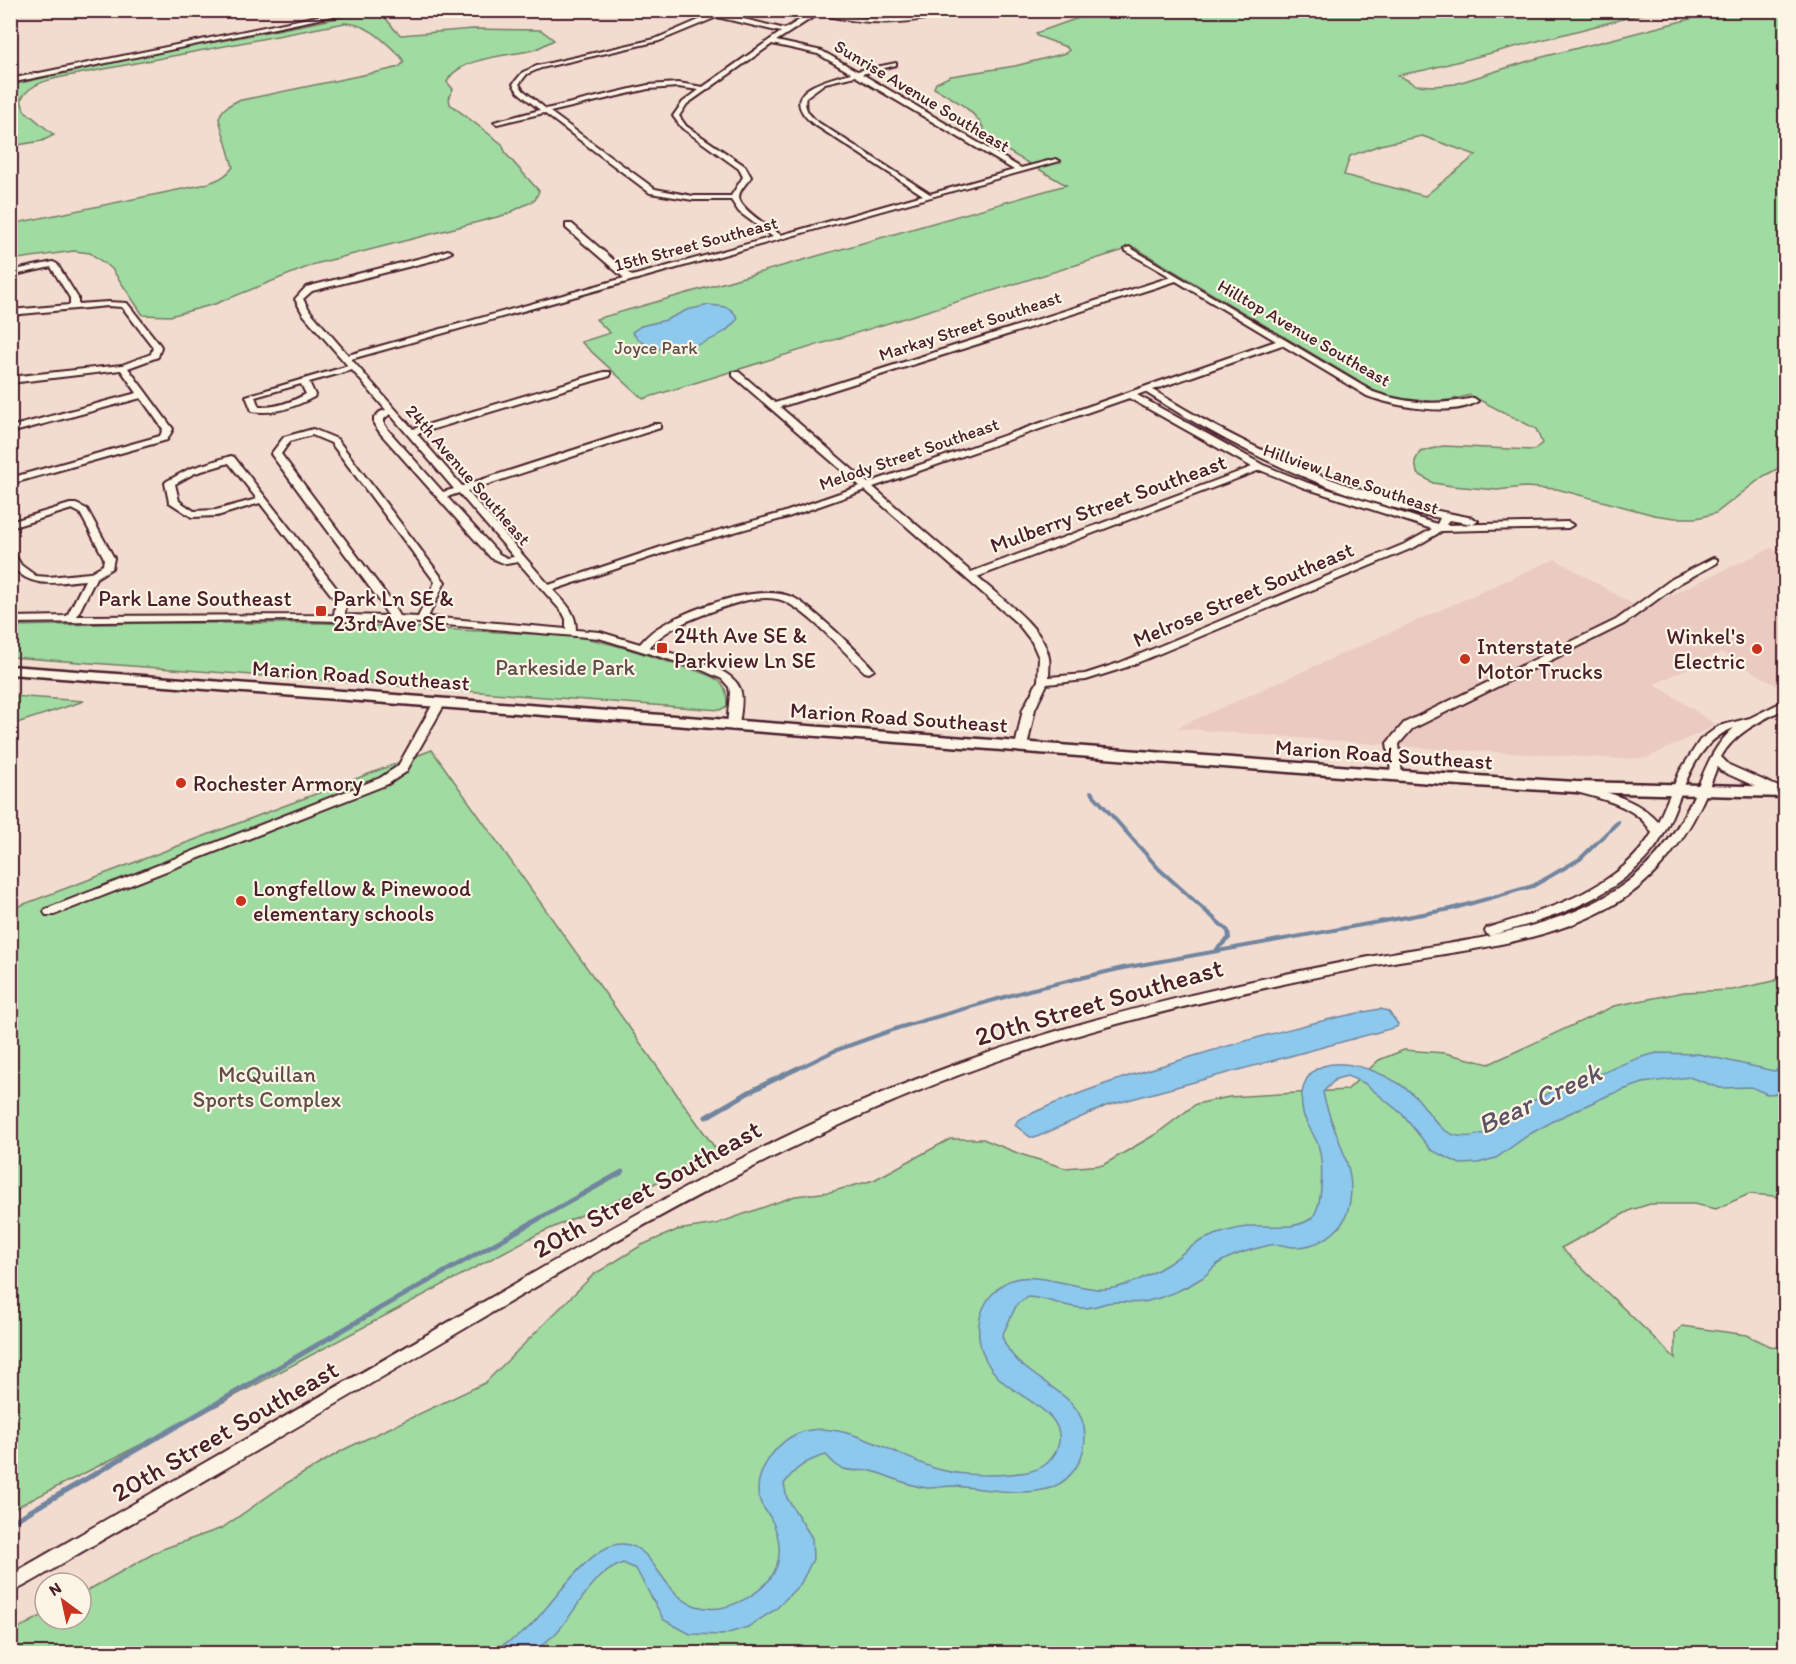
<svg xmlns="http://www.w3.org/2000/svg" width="1796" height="1664" viewBox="0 0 1796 1664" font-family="Itim,sans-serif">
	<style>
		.built { fill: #ebcac1 }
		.green { fill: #a0dba1; stroke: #757d66; stroke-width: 1.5; fill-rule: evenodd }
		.water { fill: #8cc9ed; stroke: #72859f; stroke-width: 1.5 }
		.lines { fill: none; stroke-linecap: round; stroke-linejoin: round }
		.stream-far1 { stroke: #72859f; stroke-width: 4 }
		.stream { stroke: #72859f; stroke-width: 5 }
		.minor-casing { stroke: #4a1f2b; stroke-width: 4 }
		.major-casing { stroke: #4a1f2b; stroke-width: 5 }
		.minor { fill: #fcf5e5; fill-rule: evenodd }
		.major { fill: #fcf5e5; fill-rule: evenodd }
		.poi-dot { fill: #c8321e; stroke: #fcf5e5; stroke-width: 2 }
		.labels { text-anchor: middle; stroke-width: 4.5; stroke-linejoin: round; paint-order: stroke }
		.far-street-label { font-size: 18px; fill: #4a1f2b; stroke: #fcf5e5 }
		.far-park-label { font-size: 18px; fill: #604e48; stroke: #fcf5e5 }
		.street-label { font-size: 22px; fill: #4a1f2b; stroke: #fcf5e5 }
		.poi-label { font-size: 22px; fill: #4a1f2b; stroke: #fcf5e5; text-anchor: start }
		.park-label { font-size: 22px; fill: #604e48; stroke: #fcf5e5 }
		.near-street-label { font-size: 27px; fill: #4a1f2b; stroke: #fcf5e5 }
		.near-water-label { font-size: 28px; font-style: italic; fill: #5e5265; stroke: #fcf5e5 }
	</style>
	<rect width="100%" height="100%" fill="#f2dcd0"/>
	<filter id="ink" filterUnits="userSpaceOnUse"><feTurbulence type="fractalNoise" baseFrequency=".0167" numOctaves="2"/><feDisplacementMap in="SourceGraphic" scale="12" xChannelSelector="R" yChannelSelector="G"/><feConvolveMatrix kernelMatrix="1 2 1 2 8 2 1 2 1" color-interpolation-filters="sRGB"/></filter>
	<g filter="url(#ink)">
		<polygon class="built" points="1771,548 1785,556 1785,691 1721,652 1655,684 1716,725 1647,758 1620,759 1437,749 1176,728 1555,559 1641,609"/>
		<g class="green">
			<path d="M 375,11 C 390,17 389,27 401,35 L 473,29 L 541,30 L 554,40 C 547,43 540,48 533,50 C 510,56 458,57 447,82 L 453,89 L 449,97 L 450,104 L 502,144 L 506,154 L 539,191 L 535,200 L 505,215 L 315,264 L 215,304 L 170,316 L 143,315 L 112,269 L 90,253 L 74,251 L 11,260 L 11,224 L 202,185 C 215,181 225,178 233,167 L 219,119 C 221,109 229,105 237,101 L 387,70 L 399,67 L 404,62 L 401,57 C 384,41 369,24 345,23 L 78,74 C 58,78 32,80 21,99 L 24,110 L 54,135 L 42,141 L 11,146 L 11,85 L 153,54 Z"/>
			<path d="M 1098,11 L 1654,11 L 1425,70 L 1398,75 L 1416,85 L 1434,86 L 1455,84 L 1535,59 L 1721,11 L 1785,11 L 1785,465 L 1764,476 L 1716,513 L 1697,518 L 1675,518 L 1654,515 L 1557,489 L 1524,487 L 1497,490 L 1452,486 L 1433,483 L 1417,473 L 1415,461 L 1420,452 L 1443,446 L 1534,450 L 1542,443 L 1536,429 L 1470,395 C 1438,405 1410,403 1378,393 L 1134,247 L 643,399 L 581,342 L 610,333 L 596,319 L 1066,185 L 987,139 C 983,115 955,99 934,88 L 936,83 L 951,76 L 1015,66 L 1066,53 L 1069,50 L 1066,47 L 1037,36 L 1036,33 ZM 1422,136 L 1476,155 L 1425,196 L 1344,175 L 1350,156 L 1380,145 Z"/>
			<path d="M 151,623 L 324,623 L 573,636 C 610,642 645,654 680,666 C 693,670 708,673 719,681 C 727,687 727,697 727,706 L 720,710 L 11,657 L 11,626 Z"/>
			<polygon points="10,696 11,696 84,701 11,725"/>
			<polygon points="432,750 720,1155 538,1234 182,1424 11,1510 11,909"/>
			<polygon points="1785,975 1785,1201 1775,1196 1749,1194 1716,1209 1694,1204 1650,1204 1631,1210 1561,1248 1675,1358 1675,1334 1682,1326 1747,1335 1770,1346 1785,1349 1785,1653 11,1654 10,1633 45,1614 45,1619 81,1619 81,1594 160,1550 222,1528 287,1483 345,1449 485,1383 593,1275 642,1245 677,1230 716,1224 795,1196 830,1192 874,1180 950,1139 983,1139 1020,1154 1065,1168 1103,1165 1156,1134 1196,1104 1229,1097 1347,1090 1379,1060 1404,1050 1445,1053 1489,1064 1614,1006 1684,992 1732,990 1774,981"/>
		</g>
		<g class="water">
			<path d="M 709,305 C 722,306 732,306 738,319 C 733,323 729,329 724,332 C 699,349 652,361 632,332 L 641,326 L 666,320 L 687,310 Z"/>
			<path d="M 1380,1009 L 1388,1011 L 1398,1024 L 1397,1027 L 1106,1106 L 1037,1137 L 1030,1137 L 1015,1125 L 1018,1120 C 1075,1092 1133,1074 1194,1056 C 1255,1038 1317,1020 1380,1009 Z"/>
			<path d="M 1657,1053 L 1698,1054 L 1774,1071 L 1785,1067 L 1785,1093 L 1767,1094 L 1751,1087 L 1720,1088 L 1689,1077 L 1643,1083 L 1609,1095 L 1559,1118 L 1530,1134 L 1496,1158 L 1478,1163 L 1460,1164 L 1431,1150 L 1402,1114 L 1364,1083 L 1347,1076 L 1336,1079 L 1323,1092 C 1330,1133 1362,1169 1347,1213 C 1340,1235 1314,1248 1293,1247 C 1286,1246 1278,1243 1270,1245 C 1254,1249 1233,1254 1219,1263 C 1213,1267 1208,1274 1202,1278 C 1186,1288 1166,1297 1148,1301 C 1135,1305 1120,1300 1107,1303 C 1099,1305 1089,1309 1081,1308 C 1062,1306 1046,1298 1028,1297 L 1017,1304 L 1002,1336 C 1017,1383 1085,1386 1085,1437 C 1085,1457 1073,1479 1053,1487 C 1026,1498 983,1488 954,1486 C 945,1486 936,1488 927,1488 C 908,1486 892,1477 875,1472 C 863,1468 851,1474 839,1467 C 834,1464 830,1459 826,1455 C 807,1460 795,1468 784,1484 L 787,1498 L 812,1538 L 813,1559 L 801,1583 L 776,1609 L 748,1627 L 722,1635 L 690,1634 L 664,1620 L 636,1569 L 623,1563 C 589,1576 580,1607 557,1632 C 549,1640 540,1647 532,1653 L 485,1653 C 498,1647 515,1640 526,1630 C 550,1609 589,1542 623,1544 C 662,1546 661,1615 720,1608 C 737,1605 758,1594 769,1580 C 784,1561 781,1537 770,1517 C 767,1512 762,1507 760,1501 C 751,1475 776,1442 799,1433 C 840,1417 897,1456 934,1468 C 954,1475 990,1476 1010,1474 C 1022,1473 1036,1472 1046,1464 C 1049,1462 1056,1453 1057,1449 C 1071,1415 1021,1399 1002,1381 C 975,1356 969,1316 997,1289 C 1022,1264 1066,1287 1097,1289 C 1121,1291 1148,1276 1168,1264 C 1181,1256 1191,1244 1207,1238 C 1221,1232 1238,1228 1253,1226 C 1272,1225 1292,1230 1309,1220 C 1324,1211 1323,1164 1319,1148 C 1316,1136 1306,1125 1303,1113 C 1299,1095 1303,1072 1323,1066 C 1352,1057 1398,1078 1418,1099 C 1430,1113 1439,1133 1459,1136 C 1479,1139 1505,1126 1519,1112 C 1521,1110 1522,1106 1525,1104 C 1530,1101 1537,1100 1543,1097 C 1548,1095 1553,1089 1558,1087 C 1567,1083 1577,1084 1586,1080 C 1611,1070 1629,1059 1657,1053 Z"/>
		</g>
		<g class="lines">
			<g class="stream-far1">
				<polyline points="1091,792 1159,869 1228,931 1229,938 1217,949"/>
				<polyline points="795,1070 834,1051 898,1028 1029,990 1123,968 1451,909 1533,886 1580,859 1618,822"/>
			</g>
			<g class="stream">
				<polyline points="706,1117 751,1091 798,1068"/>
				<polyline points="10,1523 379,1309 622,1172"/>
			</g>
			<g class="minor-casing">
				<g id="minor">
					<polygon points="347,10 362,10 10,83 10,79"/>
					<path d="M 722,10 L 731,10 L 723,14 L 785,29 L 815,10 L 853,17 L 884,19 L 941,10 L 954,10 C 911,28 862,24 818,14 L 776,41 L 822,51 L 857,71 L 896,63 L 896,65 L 862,74 L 1021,168 L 1056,159 L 1060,161 L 351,359 L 413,429 L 604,372 L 610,372 L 610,376 L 417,434 L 462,486 L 654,424 L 660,424 L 660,428 L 467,491 L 549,585 L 673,543 L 782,513 L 860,486 L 733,376 L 733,372 L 739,372 L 775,403 L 1171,277 L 1126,251 L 1125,249 L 1129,247 L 1373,392 C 1407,404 1439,406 1474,398 L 1478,401 C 1453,418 1394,406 1367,396 L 1282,345 L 1153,390 C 1254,453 1355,497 1473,518 L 1478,521 L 1473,524 L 1449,520 L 1446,525 L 1568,522 L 1573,525 L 1568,528 L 1442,531 L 1415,547 L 1127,667 L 1086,680 L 1047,684 L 1035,709 L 1027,747 L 1021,751 L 1015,747 L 1023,709 L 1038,681 L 1039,658 L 1032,642 L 1018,624 L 865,490 L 788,517 L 681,547 L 553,590 C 565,603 576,611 576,630 L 600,632 L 640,644 C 646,637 653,630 661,626 C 692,608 758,583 792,597 C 809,604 862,655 874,670 L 869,673 L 865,672 C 846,654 801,603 777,599 C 756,595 733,604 713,611 C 689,620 667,628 649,647 C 672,654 732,665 740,689 C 744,699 740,715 739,726 L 733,730 L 727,726 L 730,693 L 729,687 L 722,679 L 700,669 L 599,638 L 422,623 L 296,620 L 10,623 L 10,617 L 67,616 L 85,580 C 57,582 34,590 12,567 L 10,552 L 14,553 L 21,565 L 36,576 L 49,577 L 89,573 L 103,565 L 104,558 L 80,513 L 72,509 L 10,528 L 10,522 L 70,504 L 76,504 L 87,509 L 114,558 L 112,568 L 96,578 L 77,616 L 334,615 L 336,601 L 260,503 L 217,516 L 192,517 L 169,502 L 165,483 L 167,481 L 189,469 L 231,456 L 234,457 L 345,599 L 346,601 L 345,615 L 388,616 L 379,600 L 271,454 L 284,437 L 313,429 L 337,439 L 445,582 L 428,617 L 566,629 L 566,619 L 563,613 L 518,562 L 506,564 L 491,558 L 381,434 L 374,424 L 374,418 L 380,412 L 386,410 L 352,370 L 309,382 L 315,395 L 314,397 C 295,407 274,415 252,411 L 246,396 L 348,366 L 303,314 L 295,299 L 306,287 L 429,256 L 448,250 L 452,252 L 435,260 L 312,291 L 303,299 L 310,311 L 348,355 L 624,278 L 566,228 L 566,224 L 572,224 L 632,276 L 773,237 L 739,212 L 731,200 L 693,200 L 650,193 L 544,113 L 497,124 L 494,122 L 540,110 L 518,92 L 513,84 L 523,72 L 537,66 L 655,39 ZM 717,17 L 781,32 L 703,87 L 678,83 L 648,85 L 546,109 L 523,90 L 519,84 L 527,74 L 541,68 L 659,41 ZM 772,44 L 818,54 L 851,73 C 825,80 776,91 812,123 L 923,195 L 781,235 C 771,228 739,209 739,197 C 739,190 747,183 751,177 L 745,166 L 686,126 L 679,116 L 687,104 ZM 855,76 L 1014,170 L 930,194 L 816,121 C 809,114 803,108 806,97 L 825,83 ZM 678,87 L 699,90 L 683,102 L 673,116 L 682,128 L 739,169 L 743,177 L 731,196 L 693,196 L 655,189 L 550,112 L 648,89 ZM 1176,281 L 1276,341 L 868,483 L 780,407 ZM 301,384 L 306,394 C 291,402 276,408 259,407 L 255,397 ZM 1145,392 C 1235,449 1334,499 1440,518 L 1437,524 L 1308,483 L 1263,465 L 1137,395 ZM 1129,398 L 1252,467 L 971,572 L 873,487 ZM 390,414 L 454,489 L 443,492 L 388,430 L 384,424 L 384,419 ZM 312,435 L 331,443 L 435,582 L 418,617 L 399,616 L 388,597 L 281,454 L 290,441 ZM 229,463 L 257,499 L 216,510 L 194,511 L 179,501 L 175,484 L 195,473 ZM 1260,470 L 1302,487 L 1432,529 L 1407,543 L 1119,663 L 1085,674 L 1049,677 C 1049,671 1050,664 1049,658 C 1044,627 999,597 977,577 ZM 459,493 L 514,557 L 507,558 L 499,554 L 447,497 Z"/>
					<polygon points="53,262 57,264 78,298 78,304 108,302 127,303 160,345 161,347 158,357 128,368 173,429 167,440 10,484 10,478 160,436 163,429 141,398 10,433 10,427 137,393 121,370 10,383 10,377 122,365 151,354 153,347 122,307 108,306 10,315 10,310 70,305 70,298 51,267 10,276 10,271"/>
					<polygon points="1713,558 1717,559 1717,563 1680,583 1624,624 1412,729 1399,744 1402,776 1396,780 1392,779 1387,743 1404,723 1616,620 1672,579"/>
					<polygon points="440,699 446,702 406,772 388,784 54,915 46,915 44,912 46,909 380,778 398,766 434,702"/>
					<path d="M 1786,700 L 1786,708 C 1762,720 1734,733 1721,757 L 1729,765 L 1783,789 L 1785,792 L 1783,795 L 1775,795 L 1721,771 L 1717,767 C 1698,819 1670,868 1623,899 C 1549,947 1445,951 1361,968 C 1259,988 1158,1011 1058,1041 C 858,1102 677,1204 498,1309 C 400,1367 302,1424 204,1481 C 162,1505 120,1530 78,1554 C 56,1567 34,1582 10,1593 L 10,1575 L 57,1548 C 189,1471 322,1396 454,1319 C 616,1225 778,1129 954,1065 C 1085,1017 1222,986 1359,959 C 1403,950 1447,945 1491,936 L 1487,934 L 1485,931 L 1487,928 C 1546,910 1618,890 1652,833 C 1637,805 1601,799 1573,791 L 1571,788 L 1573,785 L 1577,784 C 1606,792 1638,799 1658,822 L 1680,771 L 1700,740 L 1719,726 L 1750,718 ZM 1734,728 C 1709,749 1703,778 1689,806 C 1648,890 1577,918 1491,935 C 1549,920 1611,900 1651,853 C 1682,817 1683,746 1734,728 Z"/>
				</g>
			</g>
			<g class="major-casing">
				<polygon id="major" points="10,666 1444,774 1576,782 1786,787 1786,797 1576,792 1444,784 10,674"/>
			</g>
			<use href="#minor" class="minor"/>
			<use href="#major" class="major"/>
		</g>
	</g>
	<g class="poi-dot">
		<rect x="315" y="605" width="12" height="12" rx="3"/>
		<rect x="656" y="642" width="12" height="12" rx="3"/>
		<circle cx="1757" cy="649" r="6"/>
		<circle cx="1465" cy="659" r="6"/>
		<circle cx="181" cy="783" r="6"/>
		<circle cx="241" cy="901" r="6"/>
	</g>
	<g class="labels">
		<g class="far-street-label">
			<text transform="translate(922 96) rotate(31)" y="6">Sunrise Avenue Southeast</text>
			<text transform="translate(696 244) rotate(-15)" y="6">15th Street Southeast</text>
			<text transform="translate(970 326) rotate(-18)" y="6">Markay Street Southeast</text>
			<text transform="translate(1304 333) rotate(30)" y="6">Hilltop Avenue Southeast</text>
			<text transform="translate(909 454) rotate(-19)" y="6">Melody Street Southeast</text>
			<text transform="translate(468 475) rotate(49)" y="6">24th Avenue Southeast</text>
			<text transform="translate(1351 479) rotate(19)" y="6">Hillview Lane Southeast</text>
		</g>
		<g class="far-park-label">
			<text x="656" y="354">Joyce Park</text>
		</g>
		<g class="street-label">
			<text transform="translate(1108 503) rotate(-20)" y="8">Mulberry Street Southeast</text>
			<text transform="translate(1243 594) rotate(-23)" y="8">Melrose Street Southeast</text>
			<text x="195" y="606">Park Lane Southeast</text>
			<text transform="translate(361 675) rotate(4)" y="8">Marion Road Southeast</text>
			<text transform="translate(899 717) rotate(4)" y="8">Marion Road Southeast</text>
			<text transform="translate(1384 754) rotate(4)" y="8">Marion Road Southeast</text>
		</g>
		<g class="poi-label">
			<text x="333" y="606">Park Ln SE &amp;<tspan x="333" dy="25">23rd Ave SE</tspan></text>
			<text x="674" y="643">24th Ave SE &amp;<tspan x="674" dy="25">Parkview Ln SE</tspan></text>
			<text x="1745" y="644" text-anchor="end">Winkel's<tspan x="1745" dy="25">Electric</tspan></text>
			<text x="1477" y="654">Interstate<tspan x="1477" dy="25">Motor Trucks</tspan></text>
			<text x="193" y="791">Rochester Armory</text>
			<text x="253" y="896">Longfellow &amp; Pinewood<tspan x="253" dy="25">elementary schools</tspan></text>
		</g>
		<g class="park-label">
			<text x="565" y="675">Parkeside Park</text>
			<text x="267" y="1082">McQuillan<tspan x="267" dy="25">Sports Complex</tspan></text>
		</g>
		<g class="near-street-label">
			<text transform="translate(1099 1002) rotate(-16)" y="9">20th Street Southeast</text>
			<text transform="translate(647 1189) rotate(-29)" y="9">20th Street Southeast</text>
			<text transform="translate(225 1431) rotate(-30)" y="9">20th Street Southeast</text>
		</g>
		<g class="near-water-label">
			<text transform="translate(1539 1098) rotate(-25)" y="10">Bear Creek</text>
		</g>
	</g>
	<rect width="1796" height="1664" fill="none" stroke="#fcf5e5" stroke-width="36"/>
	<rect x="18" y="18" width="1760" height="1628" fill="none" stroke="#4a1f2b" stroke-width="2" filter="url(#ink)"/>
	<g transform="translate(63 1601) rotate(327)"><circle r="28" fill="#fcf5e5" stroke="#b59f9b" stroke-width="1.5"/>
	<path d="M0-4.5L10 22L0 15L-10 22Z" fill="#c8321e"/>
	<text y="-9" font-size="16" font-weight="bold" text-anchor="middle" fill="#4a1f2b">N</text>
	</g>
</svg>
